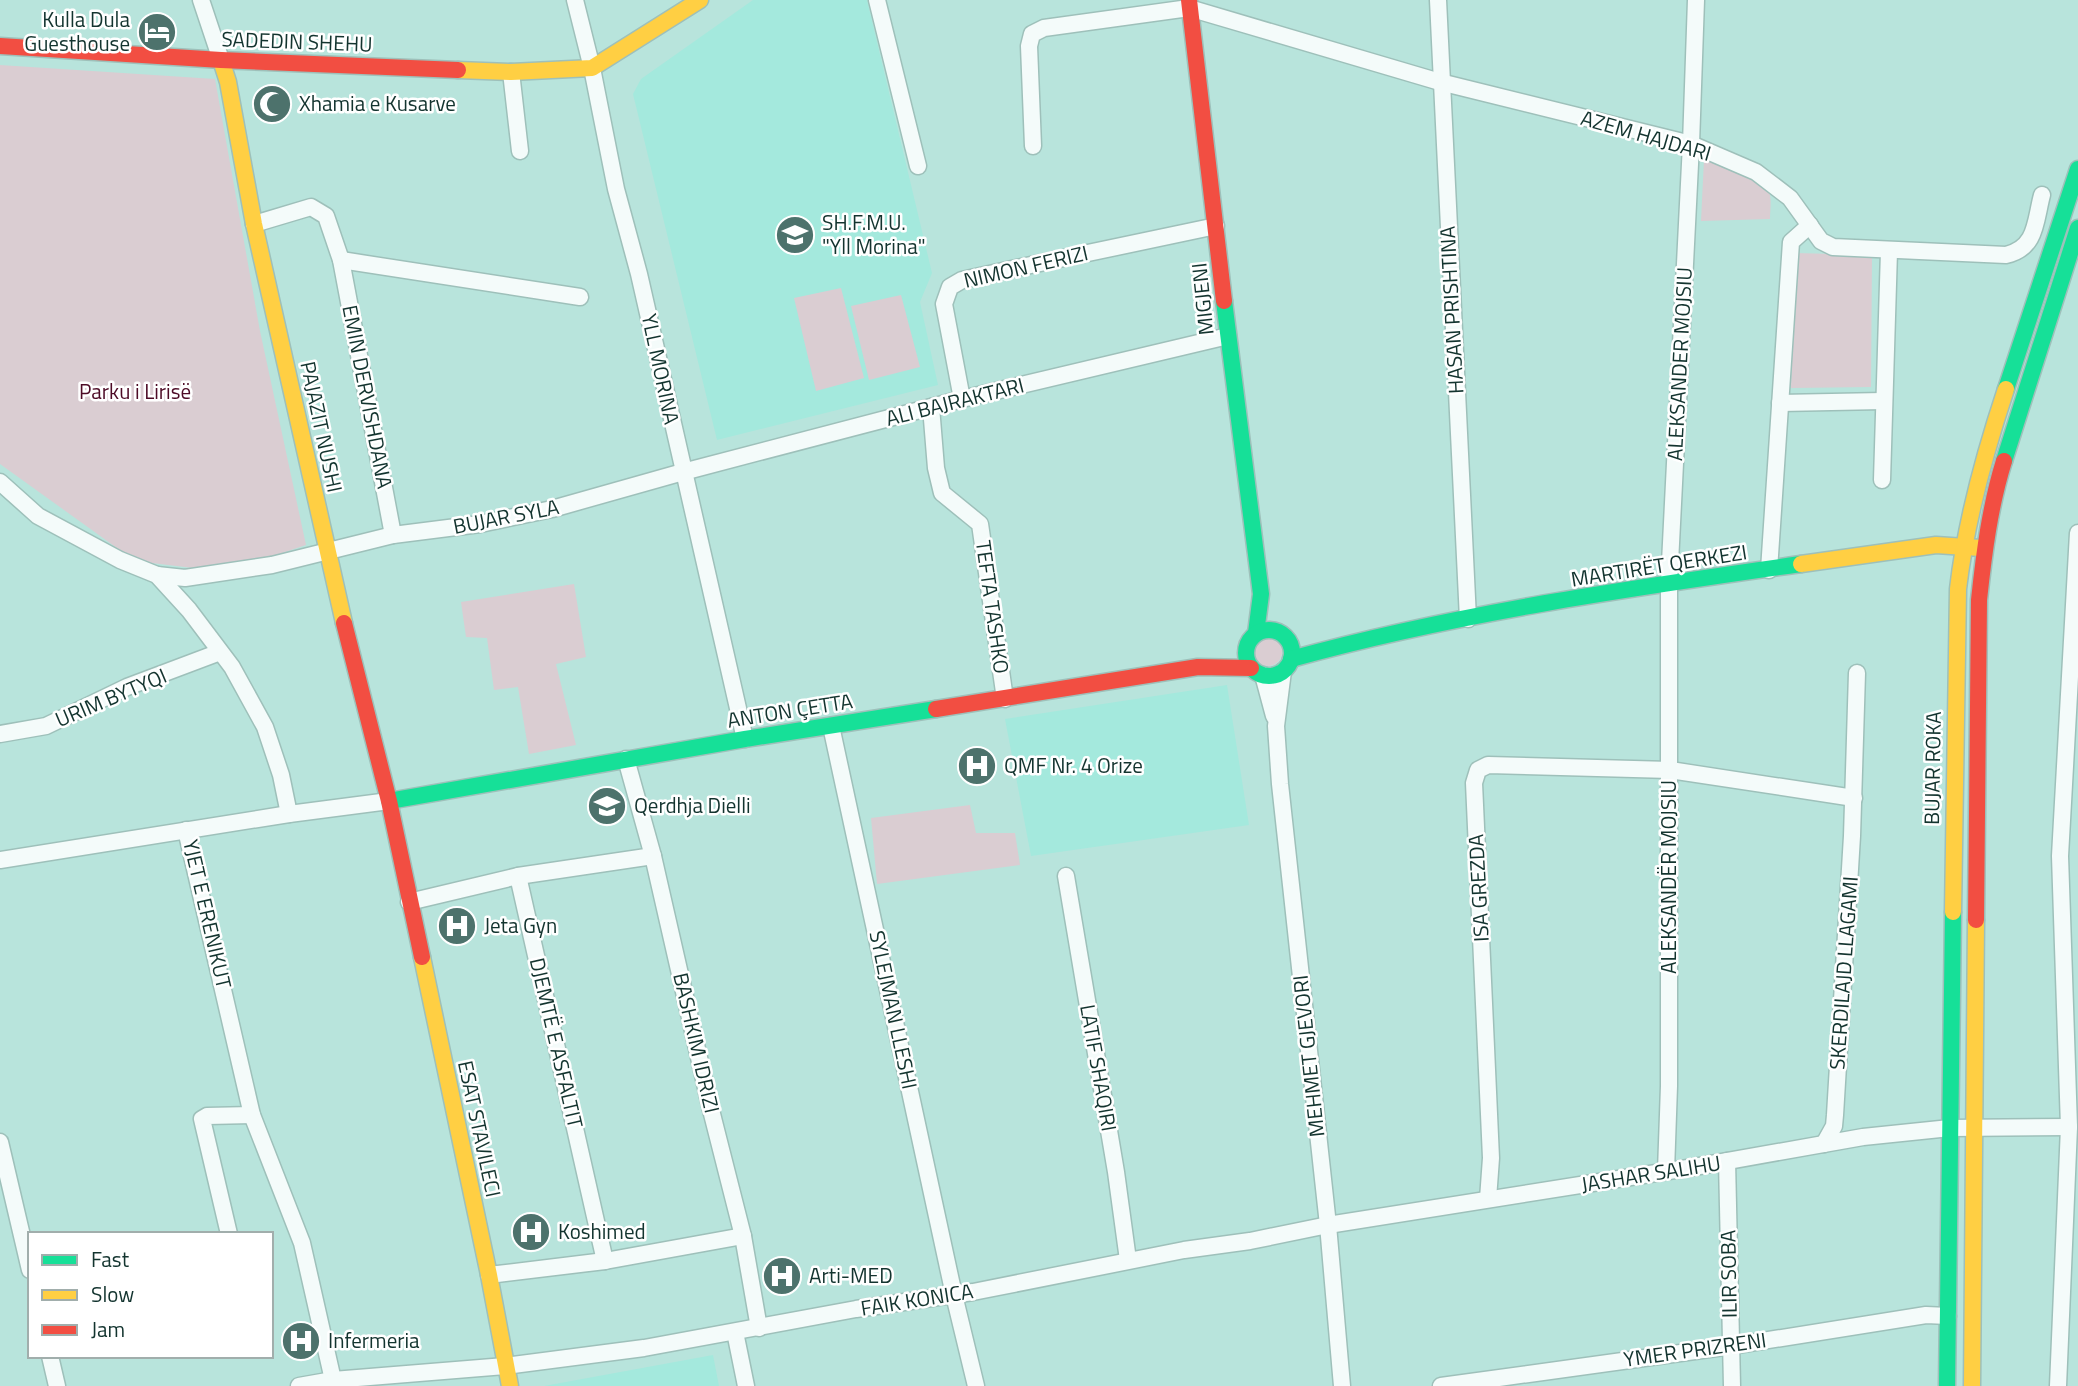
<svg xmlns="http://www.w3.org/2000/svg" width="2078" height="1386" viewBox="0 0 2078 1386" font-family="'Titillium Web',sans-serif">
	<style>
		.built { fill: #a4e9dd }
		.green { fill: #dacdd2 }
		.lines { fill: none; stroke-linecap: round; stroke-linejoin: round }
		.street-casing { stroke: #9ec0ba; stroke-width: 19 }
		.fast-casing { stroke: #9ec0ba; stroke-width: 19 }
		.slow-casing { stroke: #9ec0ba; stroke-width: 19 }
		.jam-casing { stroke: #9ec0ba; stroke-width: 19 }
		.street { stroke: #f4fbfa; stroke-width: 16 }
		.fast { stroke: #16e098; stroke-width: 16 }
		.slow { stroke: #ffcf43; stroke-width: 16 }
		.jam { stroke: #f24e42; stroke-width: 16 }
		.labels { text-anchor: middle; stroke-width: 5; stroke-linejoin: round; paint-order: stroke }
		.poi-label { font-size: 21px; fill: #13342f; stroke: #fff; text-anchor: start }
		.street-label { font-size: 21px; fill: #13342f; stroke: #fff }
		.park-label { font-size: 21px; fill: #4d0b26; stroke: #fff }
	</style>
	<rect width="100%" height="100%" fill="#b8e4dc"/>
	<g class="built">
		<polygon points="753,0 867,0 932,273 920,302 938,385 717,440 633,94 641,79"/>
		<polygon points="1227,685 1249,825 1031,856 1005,719"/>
		<polygon points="713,1355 719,1386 544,1386"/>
	</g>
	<g class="green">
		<polygon points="0,65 215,79 260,331 306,545 226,572 135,561 0,464"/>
		<path d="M 1704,159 C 1722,165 1759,175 1769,192 C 1772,199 1770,211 1770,219 L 1701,221 Z"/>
		<polygon points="1795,253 1872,255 1871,387 1791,388"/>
		<polygon points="841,288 864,378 816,391 794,298"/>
		<polygon points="901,295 920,367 869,380 851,306"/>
		<polygon points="574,584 586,657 556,664 576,745 529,754 518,687 494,690 487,638 466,637 461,602"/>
		<circle cx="1268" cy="652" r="14"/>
		<polygon points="970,805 976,833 1015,833 1020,865 877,884 871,818"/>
	</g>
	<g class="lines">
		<g class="street-casing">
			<g id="street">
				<polyline points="201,0 221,60"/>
				<polyline points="575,0 592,68 616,189 639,274 745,739"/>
				<polyline points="877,0 918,166"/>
				<polyline points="1438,0 1468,619"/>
				<polyline points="511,72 520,151"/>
				<path d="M 1033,146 L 1029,46 L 1032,34 L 1044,28 L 1189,8 L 1440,82 L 1691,144 L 1756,172 L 1790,198 L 1821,241 L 1833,247 L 2006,255 C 2037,248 2035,221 2042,195"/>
				<polyline points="254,224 311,207 326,216 341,260 393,535"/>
				<polyline points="341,260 580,297"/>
				<polyline points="962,399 944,304 950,287 962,280 1012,269 1216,226"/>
				<polyline points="1780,403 1883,401"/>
				<polyline points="931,407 936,468 942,493 980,524 1005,699"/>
				<polyline points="1882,480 1889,251"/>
				<polyline points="0,482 38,516 120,560 157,575 189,610 232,667 265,727 281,775 289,814"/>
				<polyline points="1769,570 1791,242 1810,225"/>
				<polyline points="157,575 185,578 272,565 393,535 480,524 552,509 683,472 962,399 1228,336"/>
				<polyline points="1283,671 1276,726 1280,784 1328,1225 1342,1386"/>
				<polyline points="1263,675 1274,716"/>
				<polyline points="831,726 954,1295 976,1386"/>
				<polyline points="0,734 46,726 127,687 220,652"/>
				<polyline points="626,759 653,856 711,1110 743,1236 759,1328"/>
				<polyline points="186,830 252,1115 302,1243 333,1380"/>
				<polyline points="0,860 289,814 389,801"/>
				<polyline points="1066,876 1116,1172 1128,1260"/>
				<polyline points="409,902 518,876"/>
				<polyline points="0,1142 30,1270"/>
				<polyline points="1824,1144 1834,1126 1835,1115 1852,836 1857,673"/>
				<polyline points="1727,1161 1732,1386"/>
				<polyline points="1666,1171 1669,1086 1669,583 1691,144 1696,0"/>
				<polyline points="1488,1199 1491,1158 1474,783 1478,770 1488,765 1670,770 1854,798"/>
				<polyline points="229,1234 202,1119 207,1116 252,1115"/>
				<polyline points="605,1261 518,876 653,856"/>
				<polyline points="489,1275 605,1261 743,1236"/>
				<polyline points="735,1332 746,1386"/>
				<polyline points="50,1356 57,1386"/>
				<polyline points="299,1386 333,1380 505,1366 644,1348 856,1309 973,1292 1184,1250 1250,1241 1328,1225 1694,1167 1863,1137 1950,1128 2069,1127"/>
				<polyline points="1441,1386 1731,1346 1926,1315 1948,1316"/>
				<polyline points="2058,1386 2069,1127 2060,856 2078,533"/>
			</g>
		</g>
		<g class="fast-casing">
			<g id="fast">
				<polyline points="1224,301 1261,594 1256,633"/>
				<polyline points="2006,389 2078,169"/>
				<polyline points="2004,461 2078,228"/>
				<circle cx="1269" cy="653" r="23"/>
				<path d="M 1291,659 C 1457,613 1631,588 1801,564"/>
				<polyline points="389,801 745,739 936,709"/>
				<polyline points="1947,1386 1953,912"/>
			</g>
		</g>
		<g class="slow-casing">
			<g id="slow">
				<polyline points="221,60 228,82 254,224 344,623"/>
				<polyline points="458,70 511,72 592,68 700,0"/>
				<polyline points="1801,564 1936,545 1981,548"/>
				<path d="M 1953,912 L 1958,589 C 1966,520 1984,455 2006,389"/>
				<polyline points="422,957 489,1275 510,1386"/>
				<polyline points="1972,1386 1976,920"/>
			</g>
		</g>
		<g class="jam-casing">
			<g id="jam">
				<polyline points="1189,0 1224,301"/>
				<polyline points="0,46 221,60 458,70"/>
				<polyline points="344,623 389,801 422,957"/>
				<polyline points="936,709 1198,667 1251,668"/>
				<path d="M 1976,920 L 1979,600 C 1984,553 1990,506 2004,461"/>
			</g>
		</g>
		<use href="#street" class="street"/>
		<use href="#fast" class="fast"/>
		<use href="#slow" class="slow"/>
		<use href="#jam" class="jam"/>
	</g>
	<defs>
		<g id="hotel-disc" transform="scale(2.0125)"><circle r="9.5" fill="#4d726c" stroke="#fff"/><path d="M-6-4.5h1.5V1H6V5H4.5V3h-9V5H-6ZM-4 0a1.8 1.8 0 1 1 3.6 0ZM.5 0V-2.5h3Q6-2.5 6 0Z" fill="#fff"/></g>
		<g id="mosque-disc" transform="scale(2.0125)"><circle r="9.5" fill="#4d726c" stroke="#fff"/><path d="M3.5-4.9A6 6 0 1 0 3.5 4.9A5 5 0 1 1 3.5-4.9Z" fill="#fff"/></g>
		<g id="school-disc" transform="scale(2.0125)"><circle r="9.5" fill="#4d726c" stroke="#fff"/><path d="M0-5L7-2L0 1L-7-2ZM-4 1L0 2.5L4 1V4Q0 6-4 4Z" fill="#fff"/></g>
		<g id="hospital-disc" transform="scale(2.0125)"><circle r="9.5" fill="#4d726c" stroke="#fff"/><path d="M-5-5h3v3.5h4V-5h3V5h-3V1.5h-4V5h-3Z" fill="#fff"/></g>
	</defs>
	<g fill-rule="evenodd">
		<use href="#hotel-disc" x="157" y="32"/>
		<use href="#mosque-disc" x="272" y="104"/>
		<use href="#school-disc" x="795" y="235"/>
		<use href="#hospital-disc" x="977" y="766"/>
		<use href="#school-disc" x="607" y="806"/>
		<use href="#hospital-disc" x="457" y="926"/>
		<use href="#hospital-disc" x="531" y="1232"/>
		<use href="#hospital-disc" x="782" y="1276"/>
		<use href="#hospital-disc" x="301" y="1341"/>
	</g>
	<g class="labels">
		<g class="poi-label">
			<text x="130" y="27" text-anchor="end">Kulla Dula<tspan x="130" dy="24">Guesthouse</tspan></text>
			<text x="299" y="111">Xhamia e Kusarve</text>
			<text x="822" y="230">SH.F.M.U.<tspan x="822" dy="24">"Yll Morina"</tspan></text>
			<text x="1004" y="773">QMF Nr. 4 Orize</text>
			<text x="634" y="813">Qerdhja Dielli</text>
			<text x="484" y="933">Jeta Gyn</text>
			<text x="558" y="1239">Koshimed</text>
			<text x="809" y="1283">Arti-MED</text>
			<text x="328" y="1348">Infermeria</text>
		</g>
		<g class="street-label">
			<text transform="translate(297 42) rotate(2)" y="7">SADEDIN SHEHU</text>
			<text transform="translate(1646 136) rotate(16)" y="7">AZEM HAJDARI</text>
			<text transform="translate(1026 267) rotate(-13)" y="7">NIMON FERIZI</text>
			<text transform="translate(1203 299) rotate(-96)" y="7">MIGJENI</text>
			<text transform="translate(1452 310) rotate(-93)" y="7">HASAN PRISHTINA</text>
			<text transform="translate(1680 364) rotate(-87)" y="7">ALEKSANDER MOJSIU</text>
			<text transform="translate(660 369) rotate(78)" y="7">YLL MORINA</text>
			<text transform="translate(367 397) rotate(79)" y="7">EMIN DERVISHDANA</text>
			<text transform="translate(955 402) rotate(-14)" y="7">ALI BAJRAKTARI</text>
			<text transform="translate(321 427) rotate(78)" y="7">PAJAZIT NUSHI</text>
			<text transform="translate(506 517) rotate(-11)" y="7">BUJAR SYLA</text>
			<text transform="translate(1659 566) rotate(-9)" y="7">MARTIRËT QERKEZI</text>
			<text transform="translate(992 607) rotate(82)" y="7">TEFTA TASHKO</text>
			<text transform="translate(111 698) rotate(-23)" y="7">URIM BYTYQI</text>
			<text transform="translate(790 711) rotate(-9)" y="7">ANTON ÇETTA</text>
			<text transform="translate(1933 768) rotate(-89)" y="7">BUJAR ROKA</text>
			<text transform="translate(1669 877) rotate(-90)" y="7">ALEKSANDËR MOJSIU</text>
			<text transform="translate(1479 888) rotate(-93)" y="7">ISA GREZDA</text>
			<text transform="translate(207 914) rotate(77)" y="7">YJET E ERENIKUT</text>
			<text transform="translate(1844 973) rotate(-86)" y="7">SKERDILAJD LLAGAMI</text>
			<text transform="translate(893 1010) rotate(78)" y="7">SYLEJMAN LLESHI</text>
			<text transform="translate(556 1043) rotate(77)" y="7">DJEMTË E ASFALTIT</text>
			<text transform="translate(696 1043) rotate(77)" y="7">BASHKIM IDRIZI</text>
			<text transform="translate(1309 1056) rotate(-96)" y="7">MEHMET GJEVORI</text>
			<text transform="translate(1098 1068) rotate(80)" y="7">LATIF SHAQIRI</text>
			<text transform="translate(479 1129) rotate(78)" y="7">ESAT STAVILECI</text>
			<text transform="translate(1651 1174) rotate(-9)" y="7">JASHAR SALIHU</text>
			<text transform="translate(1729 1274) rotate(-91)" y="7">ILIR SOBA</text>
			<text transform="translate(917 1300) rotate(-9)" y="7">FAIK KONICA</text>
			<text transform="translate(1695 1350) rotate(-8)" y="7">YMER PRIZRENI</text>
		</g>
		<g class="park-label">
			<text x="135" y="399">Parku i Lirisë</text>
		</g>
	</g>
	<rect x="28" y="1232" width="245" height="126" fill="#ffffff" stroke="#a1aeac" stroke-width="2"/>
	<rect x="42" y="1255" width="35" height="10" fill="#16e098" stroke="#a1aeac" stroke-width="2"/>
	<text x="91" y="1267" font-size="21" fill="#13342f">Fast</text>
	<rect x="42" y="1290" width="35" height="10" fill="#ffcf43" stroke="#a1aeac" stroke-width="2"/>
	<text x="91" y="1302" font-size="21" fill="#13342f">Slow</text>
	<rect x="42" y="1325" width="35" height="10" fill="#f24e42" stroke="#a1aeac" stroke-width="2"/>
	<text x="91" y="1337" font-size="21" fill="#13342f">Jam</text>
</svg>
